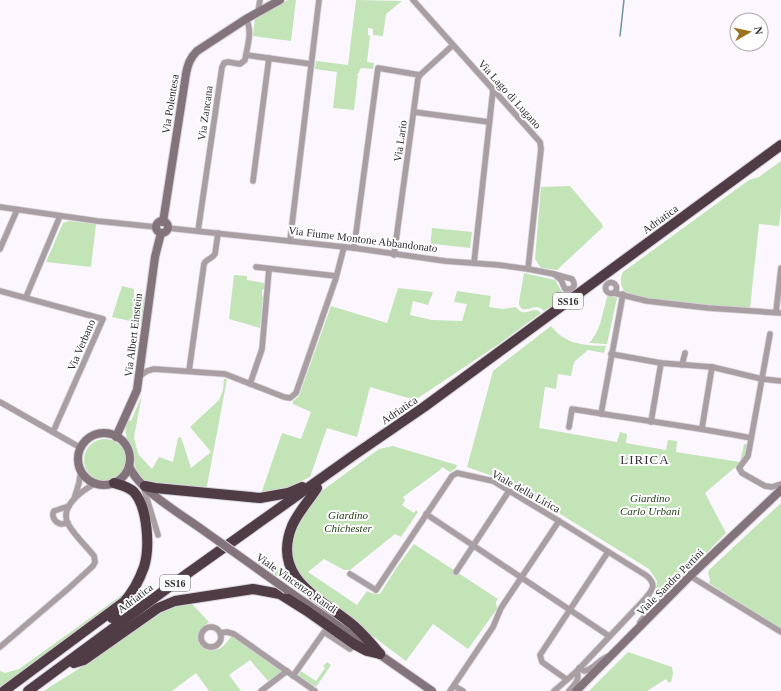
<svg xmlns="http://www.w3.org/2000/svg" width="781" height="691" viewBox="0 0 781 691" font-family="'Times New Roman',serif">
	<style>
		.green { fill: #c2e4b7 }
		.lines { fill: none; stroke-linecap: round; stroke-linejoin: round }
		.stream { stroke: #6994aa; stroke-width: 1.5 }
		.street-casing { stroke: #d7d2da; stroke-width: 7 }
		.secondary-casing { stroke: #d7d2da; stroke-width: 10 }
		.highway-casing { stroke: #d7d2da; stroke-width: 12 }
		.street { stroke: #a99fa3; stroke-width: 5.5 }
		.secondary { stroke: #82747a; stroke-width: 8 }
		.highway { stroke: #4f3c45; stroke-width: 10 }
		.secondary-bridge-casing { stroke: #d7d2da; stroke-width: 10; stroke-linecap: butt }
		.secondary-bridge { stroke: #82747a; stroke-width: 8 }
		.labels { text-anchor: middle; stroke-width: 4; stroke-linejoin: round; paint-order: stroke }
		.shield { fill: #fff; stroke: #6d6b70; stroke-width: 1 }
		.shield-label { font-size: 10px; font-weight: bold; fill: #2f2b32 }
		.street-label { font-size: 11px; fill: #2f2b32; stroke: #fff }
		.park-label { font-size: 11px; font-style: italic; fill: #1b3d0d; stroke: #fff }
		.quarter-label { font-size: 13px; letter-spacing: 1px; fill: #3a303f; stroke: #fff }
	</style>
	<rect width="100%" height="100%" fill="#fcf7ff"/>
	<g class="green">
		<polygon points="288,0 296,0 291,41 253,36 255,18"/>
		<polygon points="356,0 402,1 386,14 383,36 373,35 373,29 368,28 368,35 370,36 367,62 374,63 373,69 361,68 358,74 356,74 358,75 354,110 333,108 337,72 315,69 316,61 348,65"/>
		<path d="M 781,161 L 781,207 L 779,226 L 759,224 L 750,308 C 729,307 636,303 624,290 C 620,285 620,278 623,272 L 749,180 L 759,177 Z"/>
		<polygon points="570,186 602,224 603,227 557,270 541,268 535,259 541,187"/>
		<polygon points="69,221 96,224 91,267 46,262 63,223"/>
		<polygon points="432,228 472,232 470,248 434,244 433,249 430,248"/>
		<path d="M 524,273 L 555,280 L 564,295 L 564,298 L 544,311 C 536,302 531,311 522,309 L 519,305 L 519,302 Z"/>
		<polygon points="234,275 247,276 247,280 264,283 264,289 262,290 262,296 263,297 260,328 229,319"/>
		<polygon points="122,286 134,289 134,299 139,299 140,296 146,297 143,311 144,311 143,324 112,317"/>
		<path d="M 398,288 L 433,292 L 428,305 L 413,301 L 410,315 L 432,320 L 462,321 L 467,304 L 454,302 L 457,291 L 491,296 L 489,307 L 503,309 L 516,307 C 526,320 532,304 541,313 L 496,346 L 415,400 L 370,387 L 357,437 L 327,428 L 310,477 L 278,492 L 261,494 L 282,433 L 301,439 L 311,412 L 293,404 L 293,401 L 299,396 L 331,306 L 387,323 Z"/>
		<path d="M 608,295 L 617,298 L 607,344 L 589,343 C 602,330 602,311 608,295 Z"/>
		<path d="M 551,326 C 566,345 583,345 606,346 L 604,353 L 588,350 L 574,362 L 571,376 L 558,374 L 556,389 L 545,387 L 539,428 L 617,442 L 620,432 L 627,434 L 626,443 L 666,450 L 668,440 L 677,441 L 676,452 L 740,462 L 744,444 L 748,444 L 745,456 L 739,464 L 705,493 L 726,533 L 673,587 L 671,586 L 658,597 L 655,596 L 657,581 L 649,569 L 507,481 L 467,467 L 493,371 Z"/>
		<path d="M 224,379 L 227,379 L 206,491 L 145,482 C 131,471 137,464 133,450 C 128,438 122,435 128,420 L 131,421 L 142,395 L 134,437 L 138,454 L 152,469 L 159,457 L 173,462 L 178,438 L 181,437 L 191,468 L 211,452 L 190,427 L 219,400 L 223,390 Z"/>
		<circle cx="105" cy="460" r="21"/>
		<polygon points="393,446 457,465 456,468 450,472 442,467 440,470 403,497 405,500 402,505 414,513 416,510 418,512 401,537 395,534 350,570 344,570 324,559 308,572 357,605 367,591 371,593 380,594 397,567 414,544 498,599 496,602 497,609 468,649 433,624 406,661 303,584 295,571 291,543 295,526 315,496 379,449"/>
		<polygon points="781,503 781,629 709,583 710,580 708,573 709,570"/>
		<path d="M 261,559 C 283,563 291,579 306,595 L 257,563 Z"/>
		<polygon points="122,595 117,605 0,690 0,671 5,673 19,669"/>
		<path d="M 186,603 L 192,604 L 209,622 L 201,629 L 198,636 L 202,645 L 207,650 C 221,652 223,646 232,636 L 283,671 L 268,681 L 250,660 L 229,675 L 241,691 L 209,691 L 196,673 L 172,691 L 44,691 C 60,680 76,671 91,661 C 122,641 150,613 186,603 Z"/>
		<polygon points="628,652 672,667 673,674 671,682 669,683 666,679 647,691 589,691"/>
		<polygon points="327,662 331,665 316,687 298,676 301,671 316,681 325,668 323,666"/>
	</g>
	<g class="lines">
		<polyline class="stream" points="620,36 624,0"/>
		<g class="street-casing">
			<g id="street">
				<polyline points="413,0 540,142 541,149 528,269"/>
				<polyline points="258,12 260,0"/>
				<polyline points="246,55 311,64"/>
				<polyline points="414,112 489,122"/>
				<polyline points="253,181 269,58"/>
				<polyline points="0,207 97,221 156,227"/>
				<polyline points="168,228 354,248 445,261 499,265 528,269 554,274"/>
				<path d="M 198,231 L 222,67 L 224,63 L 228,62 L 240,64 L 245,60 C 247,47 253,31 246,19"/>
				<polyline points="290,241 319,0"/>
				<polyline points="354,248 378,68 420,75"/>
				<polyline points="0,249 17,210"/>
				<polyline points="394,255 418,79 420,75 453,45"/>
				<polyline points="474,263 493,90"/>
				<polyline points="256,267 336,276"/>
				<path d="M 554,274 L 572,279 C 575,283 575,287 571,289 L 565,289 L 561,280 Z"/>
				<circle cx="611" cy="288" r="5.5"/>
				<polyline points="0,291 103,319 53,432"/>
				<polyline points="614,293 647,301 708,308 781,313"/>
				<polyline points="26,297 60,216"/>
				<polyline points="776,312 781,268"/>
				<polyline points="770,334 748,456 739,468 742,473 765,486 772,487 781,484"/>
				<polyline points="611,354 661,363 712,367 762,379 781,381"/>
				<polyline points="682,365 685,353"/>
				<path d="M 189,371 L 204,264 C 206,259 212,259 215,254 L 218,233"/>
				<polyline points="140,376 147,371 154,369 225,374 284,397 290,398 296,393 336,278 344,247"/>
				<polyline points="250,384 262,349 269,269"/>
				<polyline points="0,402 81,448"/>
				<polyline points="601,414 623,294"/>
				<polyline points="651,422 661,363"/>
				<path d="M 569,427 L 572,409 C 631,419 691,426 751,438"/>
				<polyline points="702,428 712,367"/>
				<polyline points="144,489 158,535"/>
				<polyline points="74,499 79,483 81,470"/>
				<polyline points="426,514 609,636"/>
				<path d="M 68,523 C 65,523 63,524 61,524 C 55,523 51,516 54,511 L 69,506"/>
				<polyline points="456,572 509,491"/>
				<path d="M 350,574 L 376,590 L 452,476 L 457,473 L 493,481 L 559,521 L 647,576 C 658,586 651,591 644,600 L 577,671 L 554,691"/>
				<polyline points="690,576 781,632"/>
				<polyline points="647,597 657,601 664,595 671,596"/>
				<polyline points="640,622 649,611 644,600"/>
				<circle cx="211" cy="637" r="10"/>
				<polyline points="220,633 227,632 234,634 315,691"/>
				<path d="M 0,647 L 69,588 L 93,566 L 95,562 L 94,556 C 86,546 75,536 68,524 C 59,506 83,490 96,483"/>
				<path d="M 579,668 L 584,671 C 596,669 598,658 612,655"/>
				<polyline points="293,676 324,632 350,649 354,644"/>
				<polyline points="566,679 542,662 540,655 608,552"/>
				<polyline points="454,686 463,691"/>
				<polyline points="261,691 287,671"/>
				<polyline points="450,691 493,627 501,608 559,521"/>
				<path d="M 569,691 C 575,684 580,680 577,671"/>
			</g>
		</g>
		<g class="secondary-casing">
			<g id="secondary">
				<circle cx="162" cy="227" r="6"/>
				<path d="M 163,222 L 186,74 C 188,64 190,58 197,51 L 246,19 L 280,0"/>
				<circle cx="104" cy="459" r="26"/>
				<polyline points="116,437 137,390 155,257 161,233"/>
				<path d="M 129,466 C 138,489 179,513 200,528"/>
				<polyline points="287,590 432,691"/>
				<polyline points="576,691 690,576 781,490"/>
			</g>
		</g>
		<g class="highway-casing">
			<g id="highway">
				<polyline points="145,486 155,488 260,498 288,493 302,487"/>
				<path d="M 317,488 C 309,501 298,512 292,526 C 271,578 320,598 353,625 C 363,634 371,643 380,654"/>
				<polyline points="112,618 140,602"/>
				<polyline points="74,663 84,660 158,608 175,601 253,589 280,594 307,611 354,644 367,651 380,654"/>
				<path d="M 4,691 L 124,602 C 133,592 139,581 144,567 C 150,548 148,508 134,492 C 129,487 121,485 114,483"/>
				<polyline points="28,691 184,576 354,455 424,407 781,145"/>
			</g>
		</g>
		<use href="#street" class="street"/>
		<use href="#secondary" class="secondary"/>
		<use href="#highway" class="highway"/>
		<g class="secondary-bridge-casing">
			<polyline id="secondary-bridge" points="200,528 287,590"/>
		</g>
		<use href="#secondary-bridge" class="secondary-bridge"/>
	</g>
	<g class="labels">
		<g class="shield">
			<rect x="553" y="293" width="30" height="16" rx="3"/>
			<rect x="160" y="575" width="30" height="16" rx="3"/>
		</g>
		<g class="shield-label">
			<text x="568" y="305">SS16</text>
			<text x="175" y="587">SS16</text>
		</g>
		<g class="street-label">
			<text transform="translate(510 94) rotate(48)" y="4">Via Lago di Lugano</text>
			<text transform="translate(170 104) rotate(-81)" y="4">Via Polentesa</text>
			<text transform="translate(205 113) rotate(-82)" y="4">Via Zancana</text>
			<text transform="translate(400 141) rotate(-82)" y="4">Via Lario</text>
			<text transform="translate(660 219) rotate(-36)" y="4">Adriatica</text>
			<text transform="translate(363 239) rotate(7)" y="4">Via Fiume Montone Abbandonato</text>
			<text transform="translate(133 335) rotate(-83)" y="4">Via Albert Einstein</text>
			<text transform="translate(81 345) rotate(-67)" y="4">Via Verbano</text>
			<text transform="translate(399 410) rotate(-34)" y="4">Adriatica</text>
			<text transform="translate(526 491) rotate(29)" y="4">Viale della Lirica</text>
			<text transform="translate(670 582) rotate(-45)" y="4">Viale Sandro Pertini</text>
			<text transform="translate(297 583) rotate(35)" y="4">Viale Vincenzo Randi</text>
			<text transform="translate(135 598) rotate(-37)" y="4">Adriatica</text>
		</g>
		<g class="park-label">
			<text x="650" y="502">Giardino<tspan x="650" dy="13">Carlo Urbani</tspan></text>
			<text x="348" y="519">Giardino<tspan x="348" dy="13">Chichester</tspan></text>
		</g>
		<g class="quarter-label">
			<text x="645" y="464">LIRICA</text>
		</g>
	</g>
	<g transform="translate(749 32) rotate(81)"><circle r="19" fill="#ffffff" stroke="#acaaad"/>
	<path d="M0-3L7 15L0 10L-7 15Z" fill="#9b721f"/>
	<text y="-6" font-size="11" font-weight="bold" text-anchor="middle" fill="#2f2b32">N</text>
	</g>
</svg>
